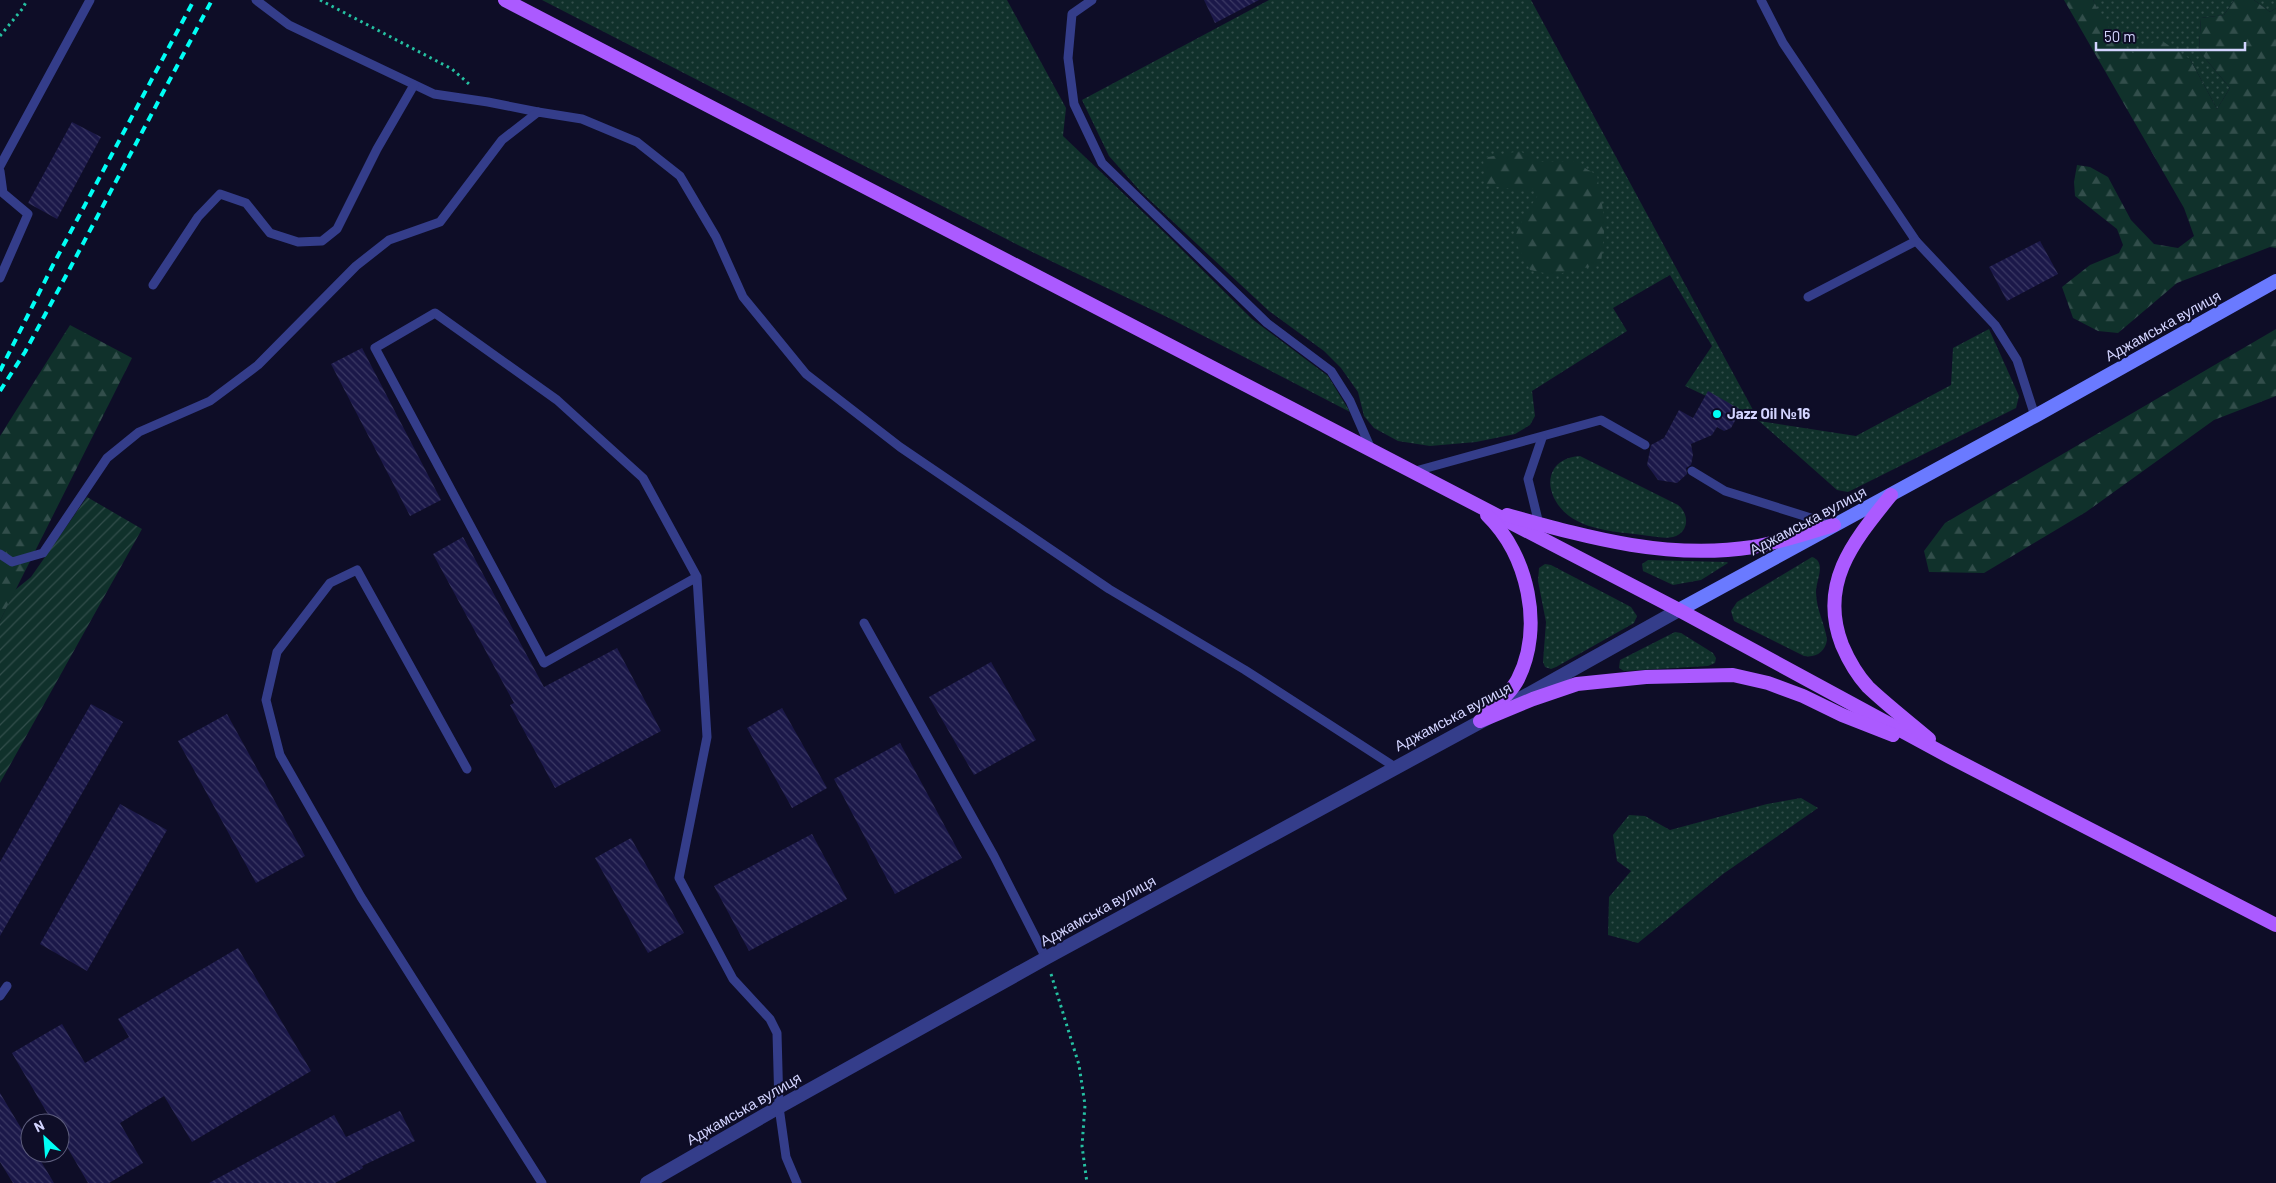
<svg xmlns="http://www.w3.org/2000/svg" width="2276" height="1183" viewBox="0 0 2276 1183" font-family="Barlow,sans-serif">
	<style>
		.grass { fill: url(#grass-dots) }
		.forest { fill: url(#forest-firs) }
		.garden { fill: url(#garden-furrows) }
		.building { fill: url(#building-back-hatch) }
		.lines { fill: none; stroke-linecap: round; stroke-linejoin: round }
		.path { stroke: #25c1a2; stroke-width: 3; stroke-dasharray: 2.5 4; stroke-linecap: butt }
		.service { stroke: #343d8a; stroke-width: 9 }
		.minor { stroke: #343d8a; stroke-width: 14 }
		.secondary { stroke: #6a7aff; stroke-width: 14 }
		.primary { stroke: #ab5aff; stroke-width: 14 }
		.rail { stroke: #00fef5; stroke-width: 4; stroke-dasharray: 8 6; stroke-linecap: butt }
		.poi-dot { fill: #00fef5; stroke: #0e0d27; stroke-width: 2 }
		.labels { text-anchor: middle; stroke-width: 4; stroke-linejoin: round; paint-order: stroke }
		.street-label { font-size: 15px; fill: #d3d4ff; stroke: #0e0d27 }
		.poi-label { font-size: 15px; font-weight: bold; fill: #d3d4ff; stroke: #0e0d27; text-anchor: start }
	</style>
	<defs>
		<pattern id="grass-dots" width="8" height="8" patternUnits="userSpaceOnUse" patternTransform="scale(1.25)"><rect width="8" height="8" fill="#10312b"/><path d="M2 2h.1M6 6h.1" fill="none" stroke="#324e4b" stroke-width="1.8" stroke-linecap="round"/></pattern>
		<pattern id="forest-firs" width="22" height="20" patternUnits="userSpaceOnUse" patternTransform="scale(1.25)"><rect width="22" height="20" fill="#10312b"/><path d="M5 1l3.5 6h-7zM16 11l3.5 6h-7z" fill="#324e4b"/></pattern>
		<pattern id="garden-furrows" width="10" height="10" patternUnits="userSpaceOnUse" patternTransform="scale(1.25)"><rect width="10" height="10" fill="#10312b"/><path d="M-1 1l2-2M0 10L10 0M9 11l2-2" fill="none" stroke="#324e4b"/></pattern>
		<pattern id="building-back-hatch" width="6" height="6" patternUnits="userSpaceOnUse" patternTransform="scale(1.25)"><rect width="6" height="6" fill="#1b1849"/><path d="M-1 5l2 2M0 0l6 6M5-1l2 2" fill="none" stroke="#3b3964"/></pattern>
	</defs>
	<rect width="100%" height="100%" fill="#0e0d27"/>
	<g class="grass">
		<polygon points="542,0 1007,0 1066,108 1063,136 1167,235 1252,319 1328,376 1350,412 1171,319 1022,247"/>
		<polygon points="1269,0 1531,0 1759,421 1856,436 1951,385 1953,348 1989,329 2019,396 2016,408 1848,492 1837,490 1759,421 1685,386 1712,346 1670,275 1613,308 1627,331 1532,391 1535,416 1530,425 1515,434 1476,442 1430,446 1398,441 1374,428 1364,416 1358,392 1341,368 1324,351 1269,311 1141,192 1109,156 1082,100"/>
		<path d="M 2093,0 L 2234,0 L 2224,15 L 2201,18 L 2199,51 L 2230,88 L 2217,109 L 2190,59 C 2177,58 2142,57 2132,53 C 2113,44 2102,18 2093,0 Z"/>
		<polygon points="2254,0 2276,0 2276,8 2270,12"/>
		<path d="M 1580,456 L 1678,505 C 1690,514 1689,533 1673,537 C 1663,539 1651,536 1642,535 C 1611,531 1570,530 1554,498 C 1551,491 1549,484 1551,476 C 1555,462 1567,457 1580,456 Z"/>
		<path d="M 1812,557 C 1827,562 1816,580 1816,592 C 1816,609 1825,624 1827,640 C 1825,652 1816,658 1804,656 L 1734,621 L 1731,611 L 1737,602 Z"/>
		<polygon points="1648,560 1727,562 1728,563 1701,580 1673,585 1643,571 1642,564"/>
		<polygon points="1545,564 1551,565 1631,607 1637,616 1634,623 1556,667 1551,669 1545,667 1543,662 1546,622 1538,581 1539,568"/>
		<polygon points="1675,632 1681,633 1713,653 1716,658 1715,663 1708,666 1624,671 1619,668 1620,660"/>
		<polygon points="1801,798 1818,808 1723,874 1638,943 1608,935 1609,897 1631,871 1617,861 1613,835 1629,815 1645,816 1670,830 1767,804"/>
	</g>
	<g class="forest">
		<path d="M 2064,0 L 2093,0 C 2104,21 2114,39 2133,53 L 2159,39 L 2190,59 L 2217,109 L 2230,88 L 2199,51 L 2201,18 L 2224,15 L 2234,0 L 2254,0 L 2270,12 L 2276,8 L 2276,248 L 2270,247 L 2177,283 L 2118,333 L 2098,331 L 2073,318 L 2062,287 L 2090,265 L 2119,253 L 2123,245 L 2117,229 L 2075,196 L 2074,182 L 2077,165 L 2090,167 L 2108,177 L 2131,220 L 2154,244 L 2178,248 L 2194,236 L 2184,208 Z"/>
		<polygon points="1520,151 1539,162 1573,161 1597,175 1605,222 1601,264 1554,275 1530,270 1514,239 1524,216 1542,189 1512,189 1486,185 1483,158"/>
		<polygon points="70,325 132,358 0,621 0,436"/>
		<polygon points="2276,329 2276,396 2214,420 2086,512 1984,573 1929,572 1924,551 1945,523"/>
	</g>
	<polygon class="garden" points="87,497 142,529 0,783 0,621 15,590 31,577"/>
	<g class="building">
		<polygon points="1204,0 1259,0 1215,23"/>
		<polygon points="72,122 101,137 57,219 28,203"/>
		<polygon points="2040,241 2058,274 2007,301 1989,267"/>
		<polygon points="362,348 441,500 410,516 331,364"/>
		<polygon points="1708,391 1741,410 1731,428 1724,431 1717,427 1712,435 1691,444 1693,455 1691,465 1686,468 1687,474 1677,483 1658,480 1647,465 1651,445 1664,438 1679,410 1693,418"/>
		<polygon points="463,537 544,687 617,648 661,731 555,788 510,705 514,703 433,554"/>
		<polygon points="991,662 1036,740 974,775 929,697"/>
		<polygon points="91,704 123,722 0,936 0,862"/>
		<polygon points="782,708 827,788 792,808 747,728"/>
		<polygon points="227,714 305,856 256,883 178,741"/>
		<polygon points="900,743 962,858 895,894 834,779"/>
		<polygon points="120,804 167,830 87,971 40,944"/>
		<polygon points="812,834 847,899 749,951 714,886"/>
		<polygon points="631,838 684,933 648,953 595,858"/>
		<polygon points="238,948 311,1071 192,1142 164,1096 120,1123 143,1163 109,1183 88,1183 60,1135 60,1123 53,1123 12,1053 62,1024 85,1063 129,1037 118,1019"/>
		<polygon points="0,1093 30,1143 30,1153 36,1153 54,1183 13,1183 0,1162"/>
		<polygon points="400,1111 415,1141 362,1166 363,1168 335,1183 209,1183 334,1115 346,1137"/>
	</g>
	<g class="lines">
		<g class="path">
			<polyline points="320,0 452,69 469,84"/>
			<polyline points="0,36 23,8 27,0"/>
			<polyline points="1051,974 1079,1065 1085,1105 1082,1146 1087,1183"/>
		</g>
		<g class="service">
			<polyline points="256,0 289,25 434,94 488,102 538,112"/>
			<polyline points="1092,0 1072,14 1068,58 1074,104 1102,163 1267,323 1331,371 1350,401 1371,449"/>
			<polyline points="1761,0 1783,43 1916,241"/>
			<polyline points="0,166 90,0"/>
			<polyline points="0,171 3,193 28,214 0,278"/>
			<polyline points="153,285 198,217 220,194 246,203 270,233 298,242 322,241 337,229 377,149 414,85"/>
			<polyline points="1808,297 1916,241 1995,325 2017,360 2035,416"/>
			<polyline points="1692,471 1725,491 1833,525"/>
			<polyline points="1412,472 1601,420 1645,445"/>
			<polyline points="1539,524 1528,479 1542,438"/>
			<polyline points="0,554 12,562 43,553 107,458 139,432 210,401 258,365 356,266 389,240 440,222 502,140 538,112 582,119 637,142 680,176 716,237 743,297 806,374 900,447 1109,589 1245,670 1395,767"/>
			<polyline points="697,577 544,663 375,348 435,313 557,400 643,478 697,577 707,737 679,878 733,979 770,1019 777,1033 779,1107 786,1157 797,1183"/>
			<polyline points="864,623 994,856 1046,958"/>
			<polyline points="467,769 357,570 330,583 277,652 266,700 280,755 361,897 542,1183"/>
			<polyline points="0,996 7,986"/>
		</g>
		<g class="minor">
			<polyline points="1518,700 1679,610"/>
			<polyline points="647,1183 779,1107 1046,958 1491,716"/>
		</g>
		<polyline class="secondary" points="1679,610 2035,416 2276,281"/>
		<g class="primary">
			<polyline points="505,0 1679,610 1950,757 2276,925"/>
			<path d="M 1891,495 C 1854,541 1818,583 1842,645 C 1848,659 1857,675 1868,687 C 1887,705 1909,722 1929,739"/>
			<path d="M 1507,515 C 1590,538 1667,560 1753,547 C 1781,542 1808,533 1834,525"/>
			<path d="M 1484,717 C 1495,706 1511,693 1518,679 C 1544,627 1528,555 1487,515"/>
			<polyline points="1480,721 1533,699 1577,684 1646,677 1733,675 1768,683 1803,696 1842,715 1893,735"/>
		</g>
		<g class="rail">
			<polyline points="0,371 53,265 194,0"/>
			<polyline points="0,391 25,352 68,272 212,0"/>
		</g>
	</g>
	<circle class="poi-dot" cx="1717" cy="414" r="5"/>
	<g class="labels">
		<g class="street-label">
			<text transform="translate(2163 326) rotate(-29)" y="5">Аджамська вулиця</text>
			<text transform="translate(1808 521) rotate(-28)" y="5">Аджамська вулиця</text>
			<text transform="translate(1453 717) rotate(-28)" y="5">Аджамська вулиця</text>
			<text transform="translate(1098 911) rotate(-29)" y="5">Аджамська вулиця</text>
			<text transform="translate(744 1109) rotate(-30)" y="5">Аджамська вулиця</text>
		</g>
		<g class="poi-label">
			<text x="1727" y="419">Jazz Oil №16</text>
		</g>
	</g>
	<g transform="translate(45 1138) rotate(334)"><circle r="24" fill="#0e0d27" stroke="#5d5d7d"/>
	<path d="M0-4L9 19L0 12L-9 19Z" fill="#00fef5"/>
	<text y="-8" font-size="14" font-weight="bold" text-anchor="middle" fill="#d3d4ff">N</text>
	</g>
	<path d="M2096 42v8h149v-8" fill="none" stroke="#d3d4ff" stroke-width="2.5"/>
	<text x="2104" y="42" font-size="15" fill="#d3d4ff" stroke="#0e0d27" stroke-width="4" paint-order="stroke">50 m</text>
</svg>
